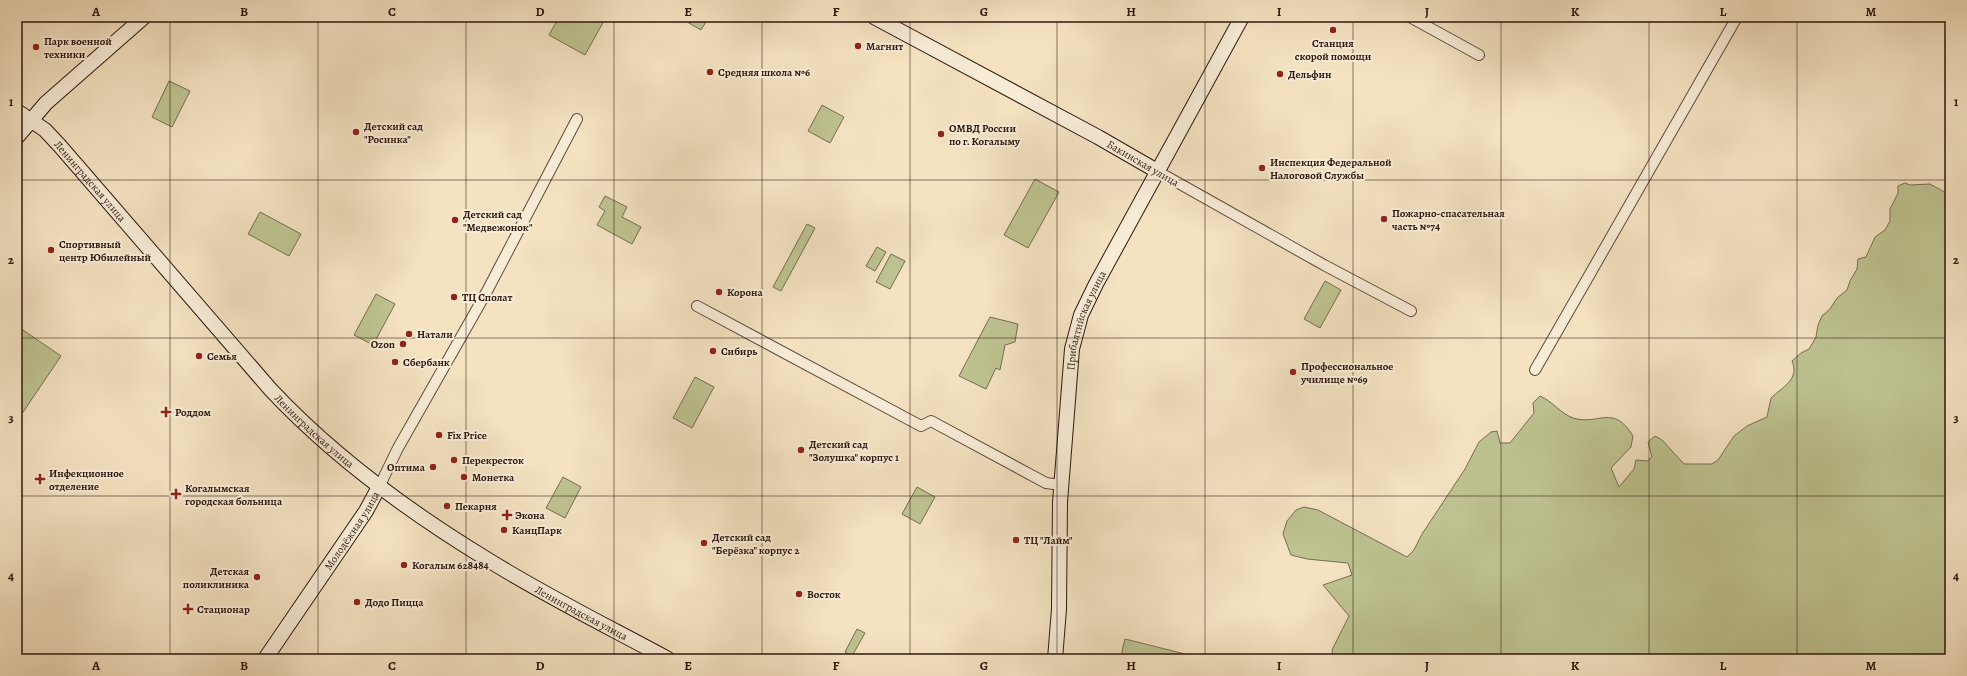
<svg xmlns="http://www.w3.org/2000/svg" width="1967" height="676" viewBox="0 0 1967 676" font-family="Alegreya,serif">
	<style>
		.green { fill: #bec391; stroke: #766d50 }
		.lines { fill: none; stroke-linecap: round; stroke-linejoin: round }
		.street-casing { stroke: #604a3b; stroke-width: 12 }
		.secondary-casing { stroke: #2e170e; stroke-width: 16 }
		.street { stroke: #f8ecd7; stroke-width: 10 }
		.secondary { stroke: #f8ecd7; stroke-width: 14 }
		.grid { fill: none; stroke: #2e170e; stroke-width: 1; stroke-opacity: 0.55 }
		.poi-dot { fill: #8f2418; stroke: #f8ecd7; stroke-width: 1.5 }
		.labels { text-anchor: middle; stroke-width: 4; stroke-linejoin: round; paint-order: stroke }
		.poi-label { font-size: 11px; font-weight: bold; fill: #2e170e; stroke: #f8ecd7; text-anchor: start }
		.street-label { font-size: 11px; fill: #2e170e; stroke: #f8ecd7 }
		.neatline { fill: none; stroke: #2e170e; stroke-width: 1.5 }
		.grid-label { font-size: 13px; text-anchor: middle; font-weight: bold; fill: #2e170e }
	</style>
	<rect width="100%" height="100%" fill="#f4e2c1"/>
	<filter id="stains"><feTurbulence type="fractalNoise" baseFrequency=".005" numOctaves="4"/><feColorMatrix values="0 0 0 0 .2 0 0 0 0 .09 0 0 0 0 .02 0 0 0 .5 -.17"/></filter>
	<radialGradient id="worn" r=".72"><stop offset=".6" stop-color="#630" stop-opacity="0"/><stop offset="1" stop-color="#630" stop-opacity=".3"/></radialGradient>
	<g class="green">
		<polygon points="559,17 568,21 570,17 601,17 605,19 585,55 549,35"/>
		<polygon points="683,17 709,17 701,30 682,19"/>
		<polygon points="169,81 190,91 172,127 152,117"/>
		<polygon points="822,105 844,117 830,143 808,131"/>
		<polygon points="1035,179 1059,192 1028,248 1004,235"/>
		<path d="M 1905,183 L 1910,185 L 1930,184 L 1950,195 L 1950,659 L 1333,659 L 1332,650 L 1349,616 L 1323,585 L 1352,575 L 1348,563 L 1307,559 L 1291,555 L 1283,534 L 1287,521 L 1296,510 L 1304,507 L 1318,510 L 1407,557 L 1414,550 L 1422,534 L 1465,469 L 1479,442 L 1491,432 L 1497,431 L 1500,443 L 1510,443 L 1534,413 L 1533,403 L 1540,396 C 1552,401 1560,413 1573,418 C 1598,426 1613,403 1633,436 L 1631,447 L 1611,468 L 1619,487 L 1634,469 L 1636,460 L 1647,461 L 1652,457 L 1648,442 L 1655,436 L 1662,440 L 1684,464 L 1712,464 L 1718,460 L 1734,436 L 1747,426 L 1767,417 L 1771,398 C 1782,387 1800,380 1792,361 L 1801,353 L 1809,349 L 1816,337 L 1818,325 L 1822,316 L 1830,309 L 1837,298 L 1847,290 L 1850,281 L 1857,269 L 1858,259 L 1866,257 L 1875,237 L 1885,230 L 1890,221 L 1890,209 L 1898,193 L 1898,186 Z"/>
		<polygon points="605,196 627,207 622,217 641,227 632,244 597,225 605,211 599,207"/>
		<polygon points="260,212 301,234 289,256 248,234"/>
		<polygon points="807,224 815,228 781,291 773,287"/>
		<polygon points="877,247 886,252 875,271 866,266"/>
		<polygon points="891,254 905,261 890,289 876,282"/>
		<polygon points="1325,281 1341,290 1320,328 1304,319"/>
		<polygon points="376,294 395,304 373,345 354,335"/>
		<polygon points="990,317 1018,324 1015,342 1005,345 1000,370 996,368 986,389 959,376"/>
		<polygon points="17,326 61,356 17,421"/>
		<polygon points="695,377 714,387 692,428 673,418"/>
		<polygon points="563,477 581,487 565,518 546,508"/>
		<polygon points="917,487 935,497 920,524 902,514"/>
		<polygon points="857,629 865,633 852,656 845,652"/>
		<polygon points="1125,639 1205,659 1122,659 1122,651"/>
	</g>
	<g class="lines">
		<g class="street-casing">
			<g id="street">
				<polyline points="1410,17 1479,55"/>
				<polyline points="1157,171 1324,265 1411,311"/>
				<polyline points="697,306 921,426 931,421 1046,483 1061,485"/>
				<polyline points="1535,370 1737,17"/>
				<polyline points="380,485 398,448 486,293 577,119"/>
			</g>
		</g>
		<g class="secondary-casing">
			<g id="secondary">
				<polyline points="874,17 1098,137 1157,171"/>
				<path id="s1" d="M 17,111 L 45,130 L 60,146 L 271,390 C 333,456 408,511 485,558 C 544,595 607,626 668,659"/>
				<polyline points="17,137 46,103 144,17"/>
				<path id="s2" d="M 265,659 L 366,511 L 380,485"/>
				<path id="s3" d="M 1055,659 L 1059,609 L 1060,502 L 1072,349 L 1081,315 L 1096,284 L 1242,17"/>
			</g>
		</g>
		<use href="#street" class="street"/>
		<use href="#secondary" class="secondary"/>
	</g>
	<path class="grid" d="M 170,17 L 170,659M 318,17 L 318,659M 466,17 L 466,659M 614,17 L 614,659M 762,17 L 762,659M 910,17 L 910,659M 1057,17 L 1057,659M 1205,17 L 1205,659M 1353,17 L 1353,659M 1501,17 L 1501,659M 1649,17 L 1649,659M 1797,17 L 1797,659M 17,180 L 1950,180M 17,338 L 1950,338M 17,496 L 1950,496"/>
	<g class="poi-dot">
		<circle cx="1333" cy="30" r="4"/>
		<circle cx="858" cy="46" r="4"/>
		<circle cx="36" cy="47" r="4"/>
		<circle cx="710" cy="72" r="4"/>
		<circle cx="1280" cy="74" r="4"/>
		<circle cx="356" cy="132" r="4"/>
		<circle cx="941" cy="134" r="4"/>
		<circle cx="1262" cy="168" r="4"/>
		<circle cx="1384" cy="219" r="4"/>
		<circle cx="455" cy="220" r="4"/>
		<circle cx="51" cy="250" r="4"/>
		<circle cx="719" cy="292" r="4"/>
		<circle cx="454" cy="297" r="4"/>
		<circle cx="409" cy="334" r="4"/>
		<circle cx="403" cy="344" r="4"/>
		<circle cx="713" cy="351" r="4"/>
		<circle cx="199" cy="356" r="4"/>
		<circle cx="395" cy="362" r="4"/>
		<circle cx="1293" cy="372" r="4"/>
		<path d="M164 406h4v4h4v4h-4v4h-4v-4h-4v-4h4z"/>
		<circle cx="439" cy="435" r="4"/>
		<circle cx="801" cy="450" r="4"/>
		<circle cx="454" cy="460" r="4"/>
		<circle cx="433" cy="467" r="4"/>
		<circle cx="464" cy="477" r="4"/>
		<path d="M38 473h4v4h4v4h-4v4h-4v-4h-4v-4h4z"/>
		<path d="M174 488h4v4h4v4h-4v4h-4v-4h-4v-4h4z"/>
		<circle cx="447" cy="506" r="4"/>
		<path d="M505 509h4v4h4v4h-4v4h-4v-4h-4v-4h4z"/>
		<circle cx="504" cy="530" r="4"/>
		<circle cx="1016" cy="540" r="4"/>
		<circle cx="704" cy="543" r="4"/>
		<circle cx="404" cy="565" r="4"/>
		<circle cx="257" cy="577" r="4"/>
		<circle cx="799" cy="594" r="4"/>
		<circle cx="357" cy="602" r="4"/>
		<path d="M186 603h4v4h4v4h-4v4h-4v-4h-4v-4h4z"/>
	</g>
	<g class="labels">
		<g class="poi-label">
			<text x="44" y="45">Парк военной<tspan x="44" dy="13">техники</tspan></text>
			<text x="1333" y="47" text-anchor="middle">Станция<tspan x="1333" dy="13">скорой помощи</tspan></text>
			<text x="866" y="50">Магнит</text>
			<text x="718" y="76">Средняя школа №6</text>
			<text x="1288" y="78">Дельфин</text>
			<text x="364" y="130">Детский сад<tspan x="364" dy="13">"Росинка"</tspan></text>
			<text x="949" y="132">ОМВД России<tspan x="949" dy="13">по г. Когалыму</tspan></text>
			<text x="1270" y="166">Инспекция Федеральной<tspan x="1270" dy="13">Налоговой Службы</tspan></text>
			<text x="1392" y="217">Пожарно-спасательная<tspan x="1392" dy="13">часть №74</tspan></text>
			<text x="463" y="218">Детский сад<tspan x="463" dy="13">"Медвежонок"</tspan></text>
			<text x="59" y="248">Спортивный<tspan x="59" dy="13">центр Юбилейный</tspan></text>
			<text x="727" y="296">Корона</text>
			<text x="462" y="301">ТЦ Сполат</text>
			<text x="417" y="338">Натали</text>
			<text x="395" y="348" text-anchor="end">Ozon</text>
			<text x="721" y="355">Сибирь</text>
			<text x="207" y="360">Семья</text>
			<text x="403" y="366">Сбербанк</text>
			<text x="1301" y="370">Профессиональное<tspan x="1301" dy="13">училище №69</tspan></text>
			<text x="175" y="416">Роддом</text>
			<text x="447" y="439">Fix Price</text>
			<text x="809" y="448">Детский сад<tspan x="809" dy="13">"Золушка" корпус 1</tspan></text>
			<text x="462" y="464">Перекресток</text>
			<text x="425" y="471" text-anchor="end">Оптима</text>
			<text x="49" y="477">Инфекционное<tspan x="49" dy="13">отделение</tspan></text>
			<text x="472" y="481">Монетка</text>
			<text x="185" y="492">Когалымская<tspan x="185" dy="13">городская больница</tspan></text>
			<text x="455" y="510">Пекарня</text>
			<text x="515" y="519">Экона</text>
			<text x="512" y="534">КанцПарк</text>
			<text x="712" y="541">Детский сад<tspan x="712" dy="13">"Берёзка" корпус 2</tspan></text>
			<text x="1024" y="544">ТЦ "Лайм"</text>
			<text x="412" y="569">Когалым 628484</text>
			<text x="249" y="575" text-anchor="end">Детская<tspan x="249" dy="13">поликлиника</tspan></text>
			<text x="807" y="598">Восток</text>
			<text x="365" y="606">Додо Пицца</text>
			<text x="197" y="613">Стационар</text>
		</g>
		<g class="street-label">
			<text transform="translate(1143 163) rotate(30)" y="4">Бакинская улица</text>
			<text dy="4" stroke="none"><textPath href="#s1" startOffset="102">Ленинградская улица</textPath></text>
			<text dy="4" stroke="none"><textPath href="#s3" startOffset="342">Прибалтийская улица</textPath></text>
			<text dy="4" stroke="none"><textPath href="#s1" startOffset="438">Ленинградская улица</textPath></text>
			<text dy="4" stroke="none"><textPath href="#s2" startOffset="155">Молодёжная улица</textPath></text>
			<text dy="4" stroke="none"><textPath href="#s1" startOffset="762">Ленинградская улица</textPath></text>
		</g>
	</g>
	<rect width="1967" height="676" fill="none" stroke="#f4e2c1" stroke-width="44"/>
	<rect x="22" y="22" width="1923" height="632" class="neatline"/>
	<g class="grid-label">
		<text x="96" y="16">A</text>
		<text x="244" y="16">B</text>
		<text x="392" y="16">C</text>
		<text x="540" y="16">D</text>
		<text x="688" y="16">E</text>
		<text x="836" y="16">F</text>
		<text x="984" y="16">G</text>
		<text x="1131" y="16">H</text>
		<text x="1279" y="16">I</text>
		<text x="1427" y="16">J</text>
		<text x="1575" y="16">K</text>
		<text x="1723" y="16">L</text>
		<text x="1871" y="16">M</text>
		<text x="11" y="106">1</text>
		<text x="1956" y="106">1</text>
		<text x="11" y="264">2</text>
		<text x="1956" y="264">2</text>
		<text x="11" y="422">3</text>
		<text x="1956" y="422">3</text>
		<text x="11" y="580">4</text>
		<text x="1956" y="580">4</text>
		<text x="96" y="670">A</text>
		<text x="244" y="670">B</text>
		<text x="392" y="670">C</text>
		<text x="540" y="670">D</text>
		<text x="688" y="670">E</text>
		<text x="836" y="670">F</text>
		<text x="984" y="670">G</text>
		<text x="1131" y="670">H</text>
		<text x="1279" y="670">I</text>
		<text x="1427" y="670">J</text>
		<text x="1575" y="670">K</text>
		<text x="1723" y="670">L</text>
		<text x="1871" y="670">M</text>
	</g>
	<rect width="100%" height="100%" filter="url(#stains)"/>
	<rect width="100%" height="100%" fill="url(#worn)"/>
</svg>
